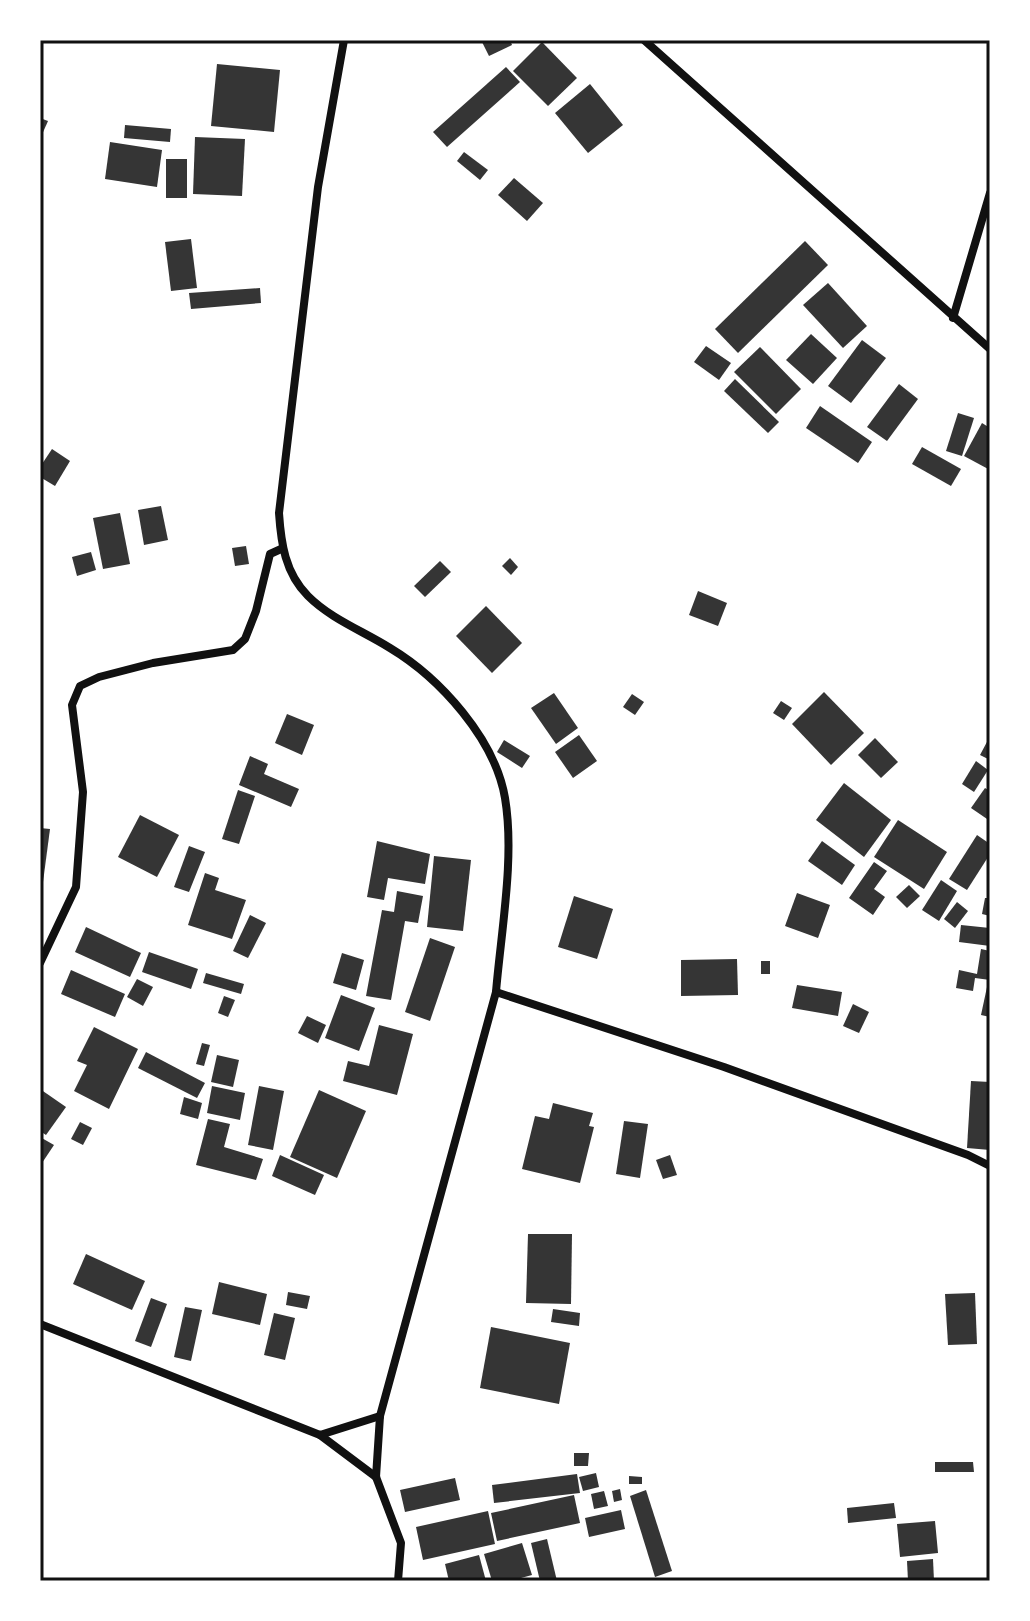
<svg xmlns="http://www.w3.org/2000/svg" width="1030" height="1621" viewBox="0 0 1030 1621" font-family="'Libre Baskerville',serif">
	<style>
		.building { fill: #353535 }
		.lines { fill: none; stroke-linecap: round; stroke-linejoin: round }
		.minor { stroke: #111; stroke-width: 8 }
		.neatline { fill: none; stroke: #111; stroke-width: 3 }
	</style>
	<rect width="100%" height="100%" fill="#fff"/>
	<g class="building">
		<polygon points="481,40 510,40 512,45 489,56"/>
		<polygon points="542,42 577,78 548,106 513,71"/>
		<polygon points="217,64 280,70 274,132 211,126"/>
		<polygon points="506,67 520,82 447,147 433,132"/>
		<polygon points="590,84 623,125 588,153 555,113"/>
		<polygon points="40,118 48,121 40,139"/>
		<polygon points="125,125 171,129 170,142 124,138"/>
		<polygon points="195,137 245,139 242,196 193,194"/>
		<polygon points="110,142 162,150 157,187 105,179"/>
		<polygon points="464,152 488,170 480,180 457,161"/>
		<rect x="166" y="159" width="21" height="39"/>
		<polygon points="514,178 543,203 527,221 498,195"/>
		<polygon points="191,239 197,288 171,291 165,242"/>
		<polygon points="805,241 828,265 738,353 715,329"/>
		<polygon points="828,283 867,326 843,348 803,305"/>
		<polygon points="260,288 261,303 191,309 189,293"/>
		<polygon points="811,334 837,358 813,384 786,360"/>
		<polygon points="862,340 886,358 851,403 828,386"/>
		<polygon points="706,346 731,363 719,380 694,362"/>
		<polygon points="760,347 801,389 776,414 734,372"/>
		<polygon points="735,379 779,422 768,433 724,391"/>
		<polygon points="899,384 918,399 887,441 867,427"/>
		<polygon points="820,406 872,442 858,463 806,428"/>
		<polygon points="958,413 974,418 962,456 946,451"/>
		<polygon points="982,423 990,428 990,470 964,456"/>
		<polygon points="922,447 961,469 951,486 912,464"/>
		<polygon points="52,449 70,461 55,486 40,477 40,467"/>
		<polygon points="161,506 168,540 144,545 138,510"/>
		<polygon points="120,513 130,564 103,569 93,518"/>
		<polygon points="246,546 249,564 235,566 232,548"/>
		<polygon points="91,552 96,570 77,576 72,557"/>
		<polygon points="510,558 518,567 511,575 502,566"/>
		<polygon points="440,561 451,572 425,597 414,586"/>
		<polygon points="698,591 727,603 718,626 689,615"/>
		<polygon points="486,606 522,643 492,673 456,636"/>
		<polygon points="824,692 864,733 831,765 792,724"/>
		<polygon points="554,693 578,728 556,744 531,708"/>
		<polygon points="632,694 644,702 635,715 623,707"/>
		<polygon points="781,701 792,708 784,720 773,713"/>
		<polygon points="287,714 314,725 302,755 275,743"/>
		<polygon points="579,735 597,761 573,778 555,752"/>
		<polygon points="875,738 898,762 881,778 858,755"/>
		<polygon points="504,740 530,756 522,768 497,752"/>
		<polygon points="988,740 990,741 990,760 980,755"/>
		<polygon points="250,756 268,764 264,774 299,789 291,807 239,785"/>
		<polygon points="976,761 988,770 974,792 962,784"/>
		<polygon points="844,783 891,820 864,857 816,820"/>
		<polygon points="985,788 990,791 990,821 971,808"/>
		<polygon points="238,790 255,796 239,844 222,839"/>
		<polygon points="140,815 179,835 157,877 118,857"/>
		<polygon points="898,820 947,852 924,889 874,857"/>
		<polygon points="40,828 50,829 43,882 40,882"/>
		<polygon points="977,835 990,844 990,854 967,890 949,879"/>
		<polygon points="377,841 430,854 425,884 388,878 384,900 367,897"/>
		<polygon points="822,841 855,865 842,885 808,861"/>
		<polygon points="189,846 205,852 189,892 174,887"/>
		<polygon points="434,856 471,860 463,931 427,927"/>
		<polygon points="874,862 887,871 874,889 885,897 873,915 849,898"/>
		<polygon points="205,873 219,878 215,890 246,900 232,939 188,925"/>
		<polygon points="941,880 957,891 939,921 922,910"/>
		<polygon points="909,885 920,896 907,908 896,897"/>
		<polygon points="397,891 423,896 418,923 405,921 391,1000 366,996 382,910 394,912"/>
		<polygon points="797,893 830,905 818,938 785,926"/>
		<polygon points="574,896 613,909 597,959 558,947"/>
		<polygon points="985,898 990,898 990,916 982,914"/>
		<polygon points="957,902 968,911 955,928 944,919"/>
		<polygon points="250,915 266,923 248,958 233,951"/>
		<polygon points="961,925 990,928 990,946 959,942"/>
		<polygon points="86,927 141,953 130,977 75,952"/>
		<polygon points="430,938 455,947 430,1021 405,1012"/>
		<polygon points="981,949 990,951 990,980 975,978 973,991 956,988 959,970 977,974"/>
		<polygon points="149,952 198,969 191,989 142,972"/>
		<polygon points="342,953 364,960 356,990 333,983"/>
		<polygon points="737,959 738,995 681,996 681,960"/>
		<rect x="761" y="961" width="9" height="13"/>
		<polygon points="71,970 125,994 115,1017 61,994"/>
		<polygon points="206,973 244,984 241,994 203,983"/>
		<polygon points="137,979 153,987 143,1006 127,997"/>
		<polygon points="797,985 842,992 838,1016 792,1008"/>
		<polygon points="987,987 990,988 990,1017 981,1015"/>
		<polygon points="341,995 375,1008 359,1051 325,1038"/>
		<polygon points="224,996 235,1000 228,1017 218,1013"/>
		<polygon points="853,1004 869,1012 859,1033 843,1026"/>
		<polygon points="307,1016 326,1025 318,1043 298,1033"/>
		<polygon points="379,1025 413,1034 397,1095 343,1081 348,1061 369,1066"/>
		<polygon points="94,1027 138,1049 109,1109 74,1091 87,1065 77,1061"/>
		<polygon points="202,1043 210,1045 204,1066 196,1064"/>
		<polygon points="146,1052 205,1083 197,1098 138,1068"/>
		<polygon points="217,1055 239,1060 233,1087 211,1082"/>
		<polygon points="971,1081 990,1082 990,1150 967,1148"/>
		<polygon points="212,1086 245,1093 240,1120 207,1113"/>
		<polygon points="259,1086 284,1091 273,1150 248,1145"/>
		<polygon points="40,1089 66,1107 46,1135 40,1131"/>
		<polygon points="319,1090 366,1111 337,1178 290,1157"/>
		<polygon points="184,1097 202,1103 198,1119 180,1114"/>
		<polygon points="553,1103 593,1113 589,1126 594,1127 580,1183 522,1169 535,1116 549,1119"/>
		<polygon points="208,1119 230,1124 224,1147 263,1159 256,1180 196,1165"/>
		<polygon points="624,1121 648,1124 640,1178 616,1174"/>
		<polygon points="80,1122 92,1128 83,1145 71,1139"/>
		<polygon points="40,1137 54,1145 40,1166"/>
		<polygon points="280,1155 324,1175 315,1195 272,1176"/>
		<polygon points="670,1155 677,1175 663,1179 656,1160"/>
		<polygon points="528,1234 572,1234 571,1304 526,1303"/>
		<polygon points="86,1254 145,1281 132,1310 73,1284"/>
		<polygon points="219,1282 267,1294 260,1325 212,1314"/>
		<polygon points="288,1292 310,1296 307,1309 286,1305"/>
		<polygon points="975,1293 977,1344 948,1345 945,1294"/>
		<polygon points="151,1298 167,1304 151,1347 135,1341"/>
		<polygon points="185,1307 202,1310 191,1361 174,1357"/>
		<polygon points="553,1309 580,1313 579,1326 551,1322"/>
		<polygon points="274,1313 295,1318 285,1360 264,1355"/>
		<polygon points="491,1327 570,1343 559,1404 480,1388"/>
		<polygon points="574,1453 589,1453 588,1466 574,1466"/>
		<polygon points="935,1462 973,1462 974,1472 935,1472"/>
		<polygon points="596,1473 599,1487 583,1491 579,1477"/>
		<polygon points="577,1474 580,1493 494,1503 492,1485"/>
		<polygon points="629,1476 642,1477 642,1484 629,1484"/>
		<polygon points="455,1478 460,1500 405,1512 400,1490"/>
		<polygon points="620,1489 622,1500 614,1502 612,1491"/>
		<polygon points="646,1490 672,1571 655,1577 630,1496"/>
		<polygon points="604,1491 608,1506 594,1509 591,1494"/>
		<polygon points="574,1495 580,1523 497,1541 491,1513"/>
		<polygon points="894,1503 896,1518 848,1523 847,1508"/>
		<polygon points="621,1510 625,1529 589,1537 585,1518"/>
		<polygon points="488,1511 495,1544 423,1560 416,1527"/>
		<polygon points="935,1521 938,1553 900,1557 897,1524"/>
		<polygon points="547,1539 557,1581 540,1581 531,1543"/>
		<polygon points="522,1543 532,1575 510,1581 492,1581 484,1554"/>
		<polygon points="479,1555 486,1581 449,1581 445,1564"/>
		<polygon points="933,1559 934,1581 908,1581 907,1561"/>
	</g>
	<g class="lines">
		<g class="minor">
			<path d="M 344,40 L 318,187 L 279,513 C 281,543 285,573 308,596 C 331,619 363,631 390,648 C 440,678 495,739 505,798 C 515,857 501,932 496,992"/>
			<polyline points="644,40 990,349"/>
			<polyline points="953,318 990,193"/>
			<polyline points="40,963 76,887 83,792 72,705 80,686 99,677 153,663 233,650 245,639 256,611 270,554 281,549"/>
			<polyline points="40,1324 320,1435 380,1416"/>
			<polyline points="320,1435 376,1477"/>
			<polyline points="398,1581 401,1543 376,1477 380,1416 496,992 724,1067 968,1155 990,1166"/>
		</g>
	</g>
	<rect width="1030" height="1621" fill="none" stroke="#ffffff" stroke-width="84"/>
	<rect x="42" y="42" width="946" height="1537" class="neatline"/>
</svg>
